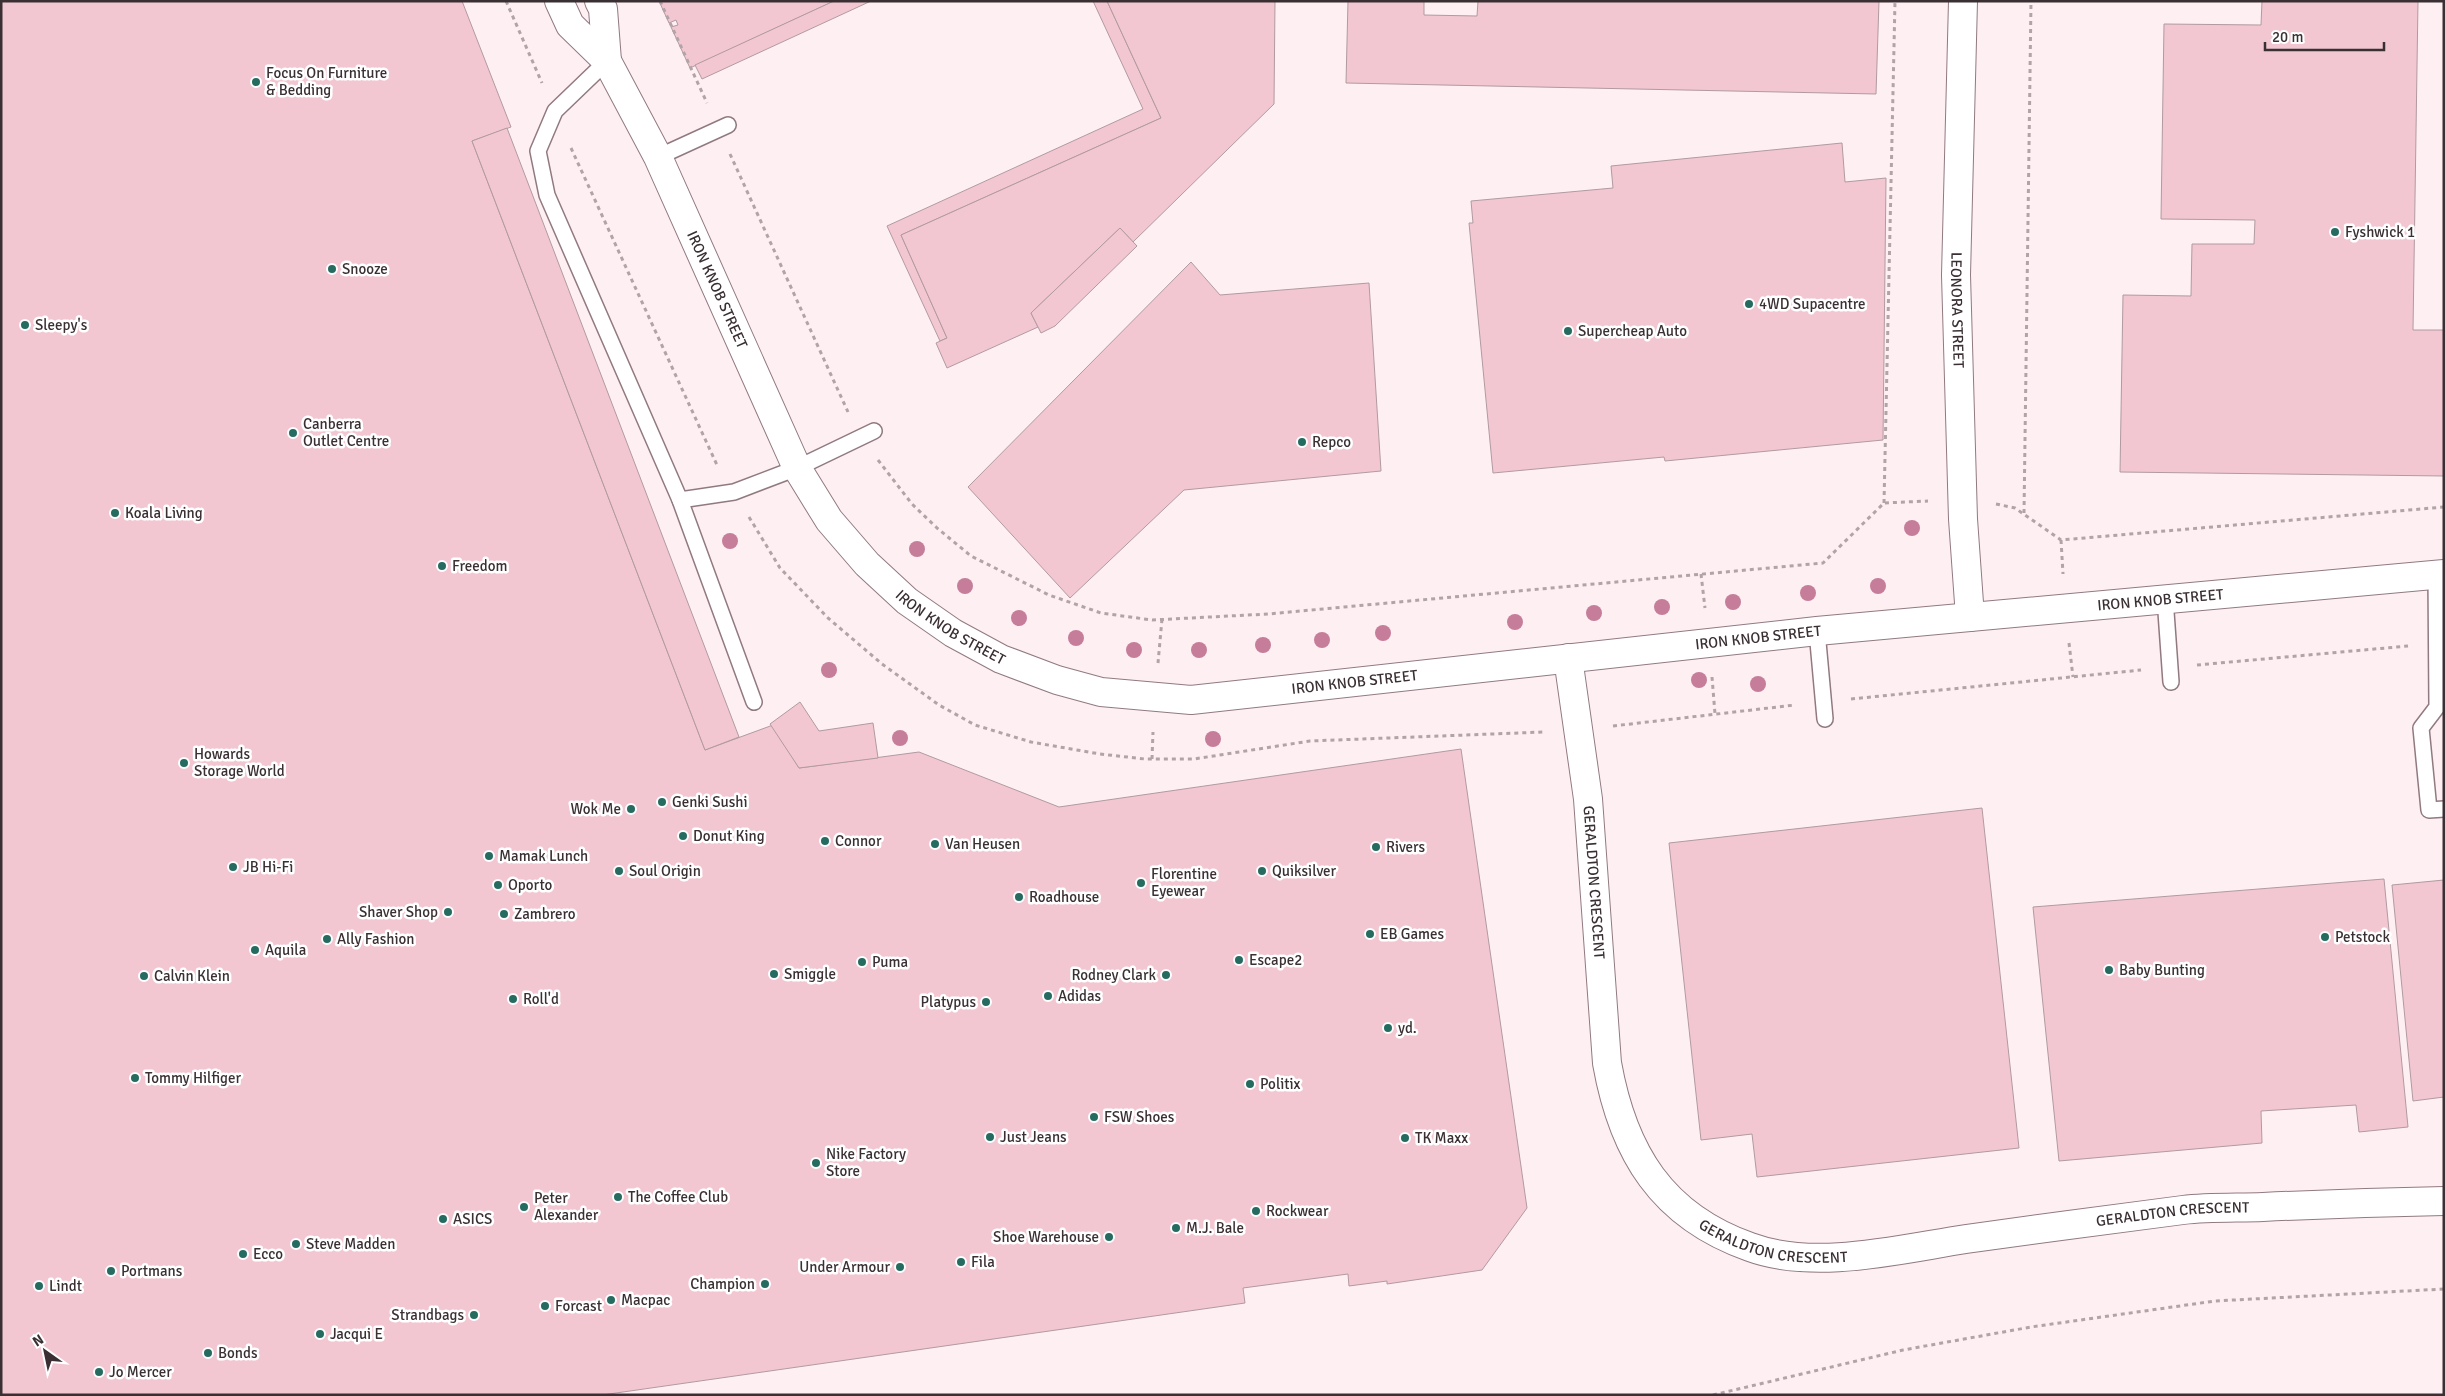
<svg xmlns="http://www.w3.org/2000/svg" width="2445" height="1396" viewBox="0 0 2445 1396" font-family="Signika,sans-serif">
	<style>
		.building { fill: #f2c7d2; stroke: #b19aa0 }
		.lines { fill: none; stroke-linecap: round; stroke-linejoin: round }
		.service-casing { stroke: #907a80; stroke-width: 18 }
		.minor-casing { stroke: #907a80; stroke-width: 30 }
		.path { stroke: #b1a4a7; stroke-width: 3; stroke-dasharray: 4 4; stroke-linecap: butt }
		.service { stroke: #fff; stroke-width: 15 }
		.minor { stroke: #fff; stroke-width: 28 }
		.tree { fill: #c57d9a }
		.poi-dot { fill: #256b60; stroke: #fff; stroke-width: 2 }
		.labels { text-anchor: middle; stroke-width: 5; stroke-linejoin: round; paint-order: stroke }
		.poi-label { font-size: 15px; fill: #3a3033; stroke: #fff; text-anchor: start }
		.street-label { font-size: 15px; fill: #3a3033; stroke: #fff }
	</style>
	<rect width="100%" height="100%" fill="#feeff3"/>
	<g class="building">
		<polygon points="1,1 462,1 511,127 472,141 705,750 773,725 799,768 919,752 1059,807 1461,749 1527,1208 1482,1270 1387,1284 1387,1281 1349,1286 1348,1274 1243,1288 1245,1303 602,1395 1,1395"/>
		<polygon points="659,1 834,1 690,68 671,27 678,25 676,20 669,23"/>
		<polygon points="834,1 871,1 702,79 695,65"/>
		<polygon points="1093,1 1107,1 1161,118 901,235 947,338 940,341 887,226 1143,109"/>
		<polygon points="1107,1 1275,1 1274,104 1133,242 1120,228 1031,313 1038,327 947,368 936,343 947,338 901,235 1161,118"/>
		<polygon points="1348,1 1424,1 1424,15 1477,16 1478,1 1879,1 1876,94 1346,83"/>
		<polygon points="2262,1 2418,1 2413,330 2444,330 2444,476 2120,472 2123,295 2191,296 2192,244 2254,244 2255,220 2161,219 2164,24 2261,25"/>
		<polygon points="507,128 739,737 705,750 472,141"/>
		<polygon points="1842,143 1845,182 1886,178 1883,440 1665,461 1664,457 1493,473 1469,223 1473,223 1471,201 1613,188 1611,166"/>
		<polygon points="1120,228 1137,246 1055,326 1041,333 1031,313"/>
		<polygon points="1191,262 1220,295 1369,283 1381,471 1184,490 1070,598 968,487"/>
		<polygon points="800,702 819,731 873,723 878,758 799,768 770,724"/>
		<polygon points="1982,808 2019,1148 1757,1177 1752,1134 1701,1140 1669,843"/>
		<polygon points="2384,879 2408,1127 2359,1132 2356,1105 2261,1111 2262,1143 2059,1161 2033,907"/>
		<polygon points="2444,880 2444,1097 2413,1101 2392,885"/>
	</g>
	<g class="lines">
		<g class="service-casing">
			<g id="service">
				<polyline points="607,61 555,111 538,151 547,195 680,500 754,702"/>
				<polyline points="658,157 728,125"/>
				<polyline points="680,500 734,492 797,468 874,431"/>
				<polyline points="2436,574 2437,707 2421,728 2429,810 2444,809"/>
				<polyline points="2165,598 2171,682"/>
				<polyline points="1817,631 1825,719"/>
			</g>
		</g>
		<g class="minor-casing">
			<g id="minor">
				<path id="s1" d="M 559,1 L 570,25 L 607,61 L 658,157 L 797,468 L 829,520 L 867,564 L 907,601 L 953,633 L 1001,659 L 1057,680 L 1101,692 L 1191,700 L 1817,631 L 2444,574"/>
				<polyline points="599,1 603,9 607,61"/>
				<path id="s2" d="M 1963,1 L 1956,275 L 1963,519 L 1970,617"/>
				<path id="s3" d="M 1568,658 L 1588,799 L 1607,1063 C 1623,1153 1662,1216 1750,1247 C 1815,1271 1900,1249 1966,1239 C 2038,1229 2111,1219 2183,1210 C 2209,1207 2237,1208 2263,1207 C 2324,1204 2384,1202 2444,1201"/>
			</g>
		</g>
		<g class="path">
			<polyline points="506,1 542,83"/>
			<polyline points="660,1 707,103"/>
			<polyline points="571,148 717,465"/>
			<polyline points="730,154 848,412"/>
			<polyline points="878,460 912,504 937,528 971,556 1049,595 1101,613 1152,620 1268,614 1823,563 1884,503 1928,501"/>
			<polyline points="1884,503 1895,1"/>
			<polyline points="1996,504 2015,508 2061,540 2444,507"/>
			<polyline points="2024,513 2031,1"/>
			<polyline points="749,517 780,568 828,618 882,664 939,705 975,725 1031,742 1100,754 1145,759 1194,759 1310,741 1544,732"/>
			<polyline points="2061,540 2063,574"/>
			<polyline points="1701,574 1705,608"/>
			<polyline points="2069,643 2073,677"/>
			<polyline points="1158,663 1162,619"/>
			<polyline points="2197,665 2408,646"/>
			<polyline points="1712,677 1715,714"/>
			<polyline points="1851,699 2141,670"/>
			<polyline points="1613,726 1795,705"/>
			<polyline points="1152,759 1153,732"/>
			<polyline points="1713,1395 1903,1350 2031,1327 2215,1301 2444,1289"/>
		</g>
		<use href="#service" class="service"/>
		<use href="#minor" class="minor"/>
	</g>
	<g class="tree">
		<circle cx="1912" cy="528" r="8"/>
		<circle cx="730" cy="541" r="8"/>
		<circle cx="917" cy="549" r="8"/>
		<circle cx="965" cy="586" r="8"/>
		<circle cx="1878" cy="586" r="8"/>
		<circle cx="1808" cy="593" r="8"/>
		<circle cx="1733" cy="602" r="8"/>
		<circle cx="1662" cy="607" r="8"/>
		<circle cx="1594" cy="613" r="8"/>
		<circle cx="1019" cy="618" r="8"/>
		<circle cx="1515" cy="622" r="8"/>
		<circle cx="1383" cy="633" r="8"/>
		<circle cx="1076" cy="638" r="8"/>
		<circle cx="1322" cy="640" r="8"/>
		<circle cx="1263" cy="645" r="8"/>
		<circle cx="1134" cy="650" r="8"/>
		<circle cx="1199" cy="650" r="8"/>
		<circle cx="829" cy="670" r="8"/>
		<circle cx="1699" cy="680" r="8"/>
		<circle cx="1758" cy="684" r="8"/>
		<circle cx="900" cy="738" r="8"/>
		<circle cx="1213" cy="739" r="8"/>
	</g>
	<g class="poi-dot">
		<circle cx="256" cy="82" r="5"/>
		<circle cx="2335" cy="232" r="5"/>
		<circle cx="332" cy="269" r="5"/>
		<circle cx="1749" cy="304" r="5"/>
		<circle cx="25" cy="325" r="5"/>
		<circle cx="1568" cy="331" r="5"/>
		<circle cx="293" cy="433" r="5"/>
		<circle cx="1302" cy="442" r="5"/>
		<circle cx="115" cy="513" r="5"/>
		<circle cx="442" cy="566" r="5"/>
		<circle cx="184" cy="763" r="5"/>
		<circle cx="662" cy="802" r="5"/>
		<circle cx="631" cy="809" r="5"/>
		<circle cx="683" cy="836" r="5"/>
		<circle cx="825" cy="841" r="5"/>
		<circle cx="935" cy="844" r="5"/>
		<circle cx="1376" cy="847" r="5"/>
		<circle cx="489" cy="856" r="5"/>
		<circle cx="233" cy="867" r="5"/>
		<circle cx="619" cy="871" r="5"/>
		<circle cx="1262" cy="871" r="5"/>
		<circle cx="1141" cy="883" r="5"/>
		<circle cx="498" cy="885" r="5"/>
		<circle cx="1019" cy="897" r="5"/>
		<circle cx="448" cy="912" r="5"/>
		<circle cx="504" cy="914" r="5"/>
		<circle cx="1370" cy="934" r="5"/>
		<circle cx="2325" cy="937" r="5"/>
		<circle cx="327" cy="939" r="5"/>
		<circle cx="255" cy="950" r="5"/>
		<circle cx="1239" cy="960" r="5"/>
		<circle cx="862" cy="962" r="5"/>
		<circle cx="2109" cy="970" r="5"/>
		<circle cx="774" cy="974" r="5"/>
		<circle cx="1166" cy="975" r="5"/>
		<circle cx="144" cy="976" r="5"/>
		<circle cx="1048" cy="996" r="5"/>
		<circle cx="513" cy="999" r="5"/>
		<circle cx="986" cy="1002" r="5"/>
		<circle cx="1388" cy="1028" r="5"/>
		<circle cx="135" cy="1078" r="5"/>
		<circle cx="1250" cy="1084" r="5"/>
		<circle cx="1094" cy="1117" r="5"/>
		<circle cx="990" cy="1137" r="5"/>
		<circle cx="1405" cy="1138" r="5"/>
		<circle cx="816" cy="1163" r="5"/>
		<circle cx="618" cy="1197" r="5"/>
		<circle cx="524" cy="1207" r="5"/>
		<circle cx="1256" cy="1211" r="5"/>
		<circle cx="443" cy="1219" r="5"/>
		<circle cx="1176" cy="1228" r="5"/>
		<circle cx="1109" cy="1237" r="5"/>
		<circle cx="296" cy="1244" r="5"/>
		<circle cx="243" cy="1254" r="5"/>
		<circle cx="961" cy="1262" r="5"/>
		<circle cx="900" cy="1267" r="5"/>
		<circle cx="111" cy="1271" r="5"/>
		<circle cx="765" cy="1284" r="5"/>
		<circle cx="39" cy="1286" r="5"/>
		<circle cx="611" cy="1300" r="5"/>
		<circle cx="545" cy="1306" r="5"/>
		<circle cx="474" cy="1315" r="5"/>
		<circle cx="320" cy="1334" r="5"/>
		<circle cx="208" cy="1353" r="5"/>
		<circle cx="99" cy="1372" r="5"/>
	</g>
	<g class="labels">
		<g class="poi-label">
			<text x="266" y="78">Focus On Furniture<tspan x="266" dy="17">&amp; Bedding</tspan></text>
			<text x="2345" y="237">Fyshwick 1</text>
			<text x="342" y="274">Snooze</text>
			<text x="1759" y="309">4WD Supacentre</text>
			<text x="35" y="330">Sleepy's</text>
			<text x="1578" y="336">Supercheap Auto</text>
			<text x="303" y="429">Canberra<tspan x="303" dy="17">Outlet Centre</tspan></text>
			<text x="1312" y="447">Repco</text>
			<text x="125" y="518">Koala Living</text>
			<text x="452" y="571">Freedom</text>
			<text x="194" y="759">Howards<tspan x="194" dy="17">Storage World</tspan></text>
			<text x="672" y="807">Genki Sushi</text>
			<text x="621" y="814" text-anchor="end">Wok Me</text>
			<text x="693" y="841">Donut King</text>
			<text x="835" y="846">Connor</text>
			<text x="945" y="849">Van Heusen</text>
			<text x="1386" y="852">Rivers</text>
			<text x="499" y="861">Mamak Lunch</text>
			<text x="243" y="872">JB Hi-Fi</text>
			<text x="629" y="876">Soul Origin</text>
			<text x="1272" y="876">Quiksilver</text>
			<text x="1151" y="879">Florentine<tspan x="1151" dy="17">Eyewear</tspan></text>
			<text x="508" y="890">Oporto</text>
			<text x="1029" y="902">Roadhouse</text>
			<text x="438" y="917" text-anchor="end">Shaver Shop</text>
			<text x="514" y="919">Zambrero</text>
			<text x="1380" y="939">EB Games</text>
			<text x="2335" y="942">Petstock</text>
			<text x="337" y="944">Ally Fashion</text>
			<text x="265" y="955">Aquila</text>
			<text x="1249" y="965">Escape2</text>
			<text x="872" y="967">Puma</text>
			<text x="2119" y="975">Baby Bunting</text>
			<text x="784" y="979">Smiggle</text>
			<text x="1156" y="980" text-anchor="end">Rodney Clark</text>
			<text x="154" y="981">Calvin Klein</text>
			<text x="1058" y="1001">Adidas</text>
			<text x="523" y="1004">Roll'd</text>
			<text x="976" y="1007" text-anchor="end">Platypus</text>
			<text x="1398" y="1033">yd.</text>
			<text x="145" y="1083">Tommy Hilfiger</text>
			<text x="1260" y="1089">Politix</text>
			<text x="1104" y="1122">FSW Shoes</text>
			<text x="1000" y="1142">Just Jeans</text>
			<text x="1415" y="1143">TK Maxx</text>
			<text x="826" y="1159">Nike Factory<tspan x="826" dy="17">Store</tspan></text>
			<text x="628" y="1202">The Coffee Club</text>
			<text x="534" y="1203">Peter<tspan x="534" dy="17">Alexander</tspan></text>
			<text x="1266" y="1216">Rockwear</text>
			<text x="453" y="1224">ASICS</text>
			<text x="1186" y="1233">M.J. Bale</text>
			<text x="1099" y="1242" text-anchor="end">Shoe Warehouse</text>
			<text x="306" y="1249">Steve Madden</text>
			<text x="253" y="1259">Ecco</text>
			<text x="971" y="1267">Fila</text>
			<text x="890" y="1272" text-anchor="end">Under Armour</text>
			<text x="121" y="1276">Portmans</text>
			<text x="755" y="1289" text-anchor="end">Champion</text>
			<text x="49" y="1291">Lindt</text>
			<text x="621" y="1305">Macpac</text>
			<text x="555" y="1311">Forcast</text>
			<text x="464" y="1320" text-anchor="end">Strandbags</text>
			<text x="330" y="1339">Jacqui E</text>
			<text x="218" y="1358">Bonds</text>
			<text x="109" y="1377">Jo Mercer</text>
		</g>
		<g class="street-label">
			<text dy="5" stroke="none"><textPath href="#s1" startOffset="332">IRON KNOB STREET</textPath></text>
			<text dy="5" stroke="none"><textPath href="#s2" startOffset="309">LEONORA STREET</textPath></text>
			<text dy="5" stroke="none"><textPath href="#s1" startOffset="1982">IRON KNOB STREET</textPath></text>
			<text dy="5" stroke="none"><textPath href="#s1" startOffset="752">IRON KNOB STREET</textPath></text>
			<text dy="5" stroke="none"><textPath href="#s1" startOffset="1578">IRON KNOB STREET</textPath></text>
			<text dy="5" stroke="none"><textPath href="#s1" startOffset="1172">IRON KNOB STREET</textPath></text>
			<text dy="5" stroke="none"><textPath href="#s3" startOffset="226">GERALDTON CRESCENT</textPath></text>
			<text dy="5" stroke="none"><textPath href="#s3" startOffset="1080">GERALDTON CRESCENT</textPath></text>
			<text dy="5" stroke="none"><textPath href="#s3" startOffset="675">GERALDTON CRESCENT</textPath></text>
		</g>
	</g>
	<rect width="2445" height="1396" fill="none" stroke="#3a3033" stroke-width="5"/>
	<g transform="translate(45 1351) rotate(327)" stroke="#ffffff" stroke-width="4" paint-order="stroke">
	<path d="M0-4L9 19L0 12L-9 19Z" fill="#3a3033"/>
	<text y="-8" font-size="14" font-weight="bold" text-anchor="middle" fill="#3a3033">N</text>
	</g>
	<path d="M2265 42v8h119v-8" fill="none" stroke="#3a3033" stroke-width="2.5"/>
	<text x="2272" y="42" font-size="15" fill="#3a3033" stroke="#ffffff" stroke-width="4" paint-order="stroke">20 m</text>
</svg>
